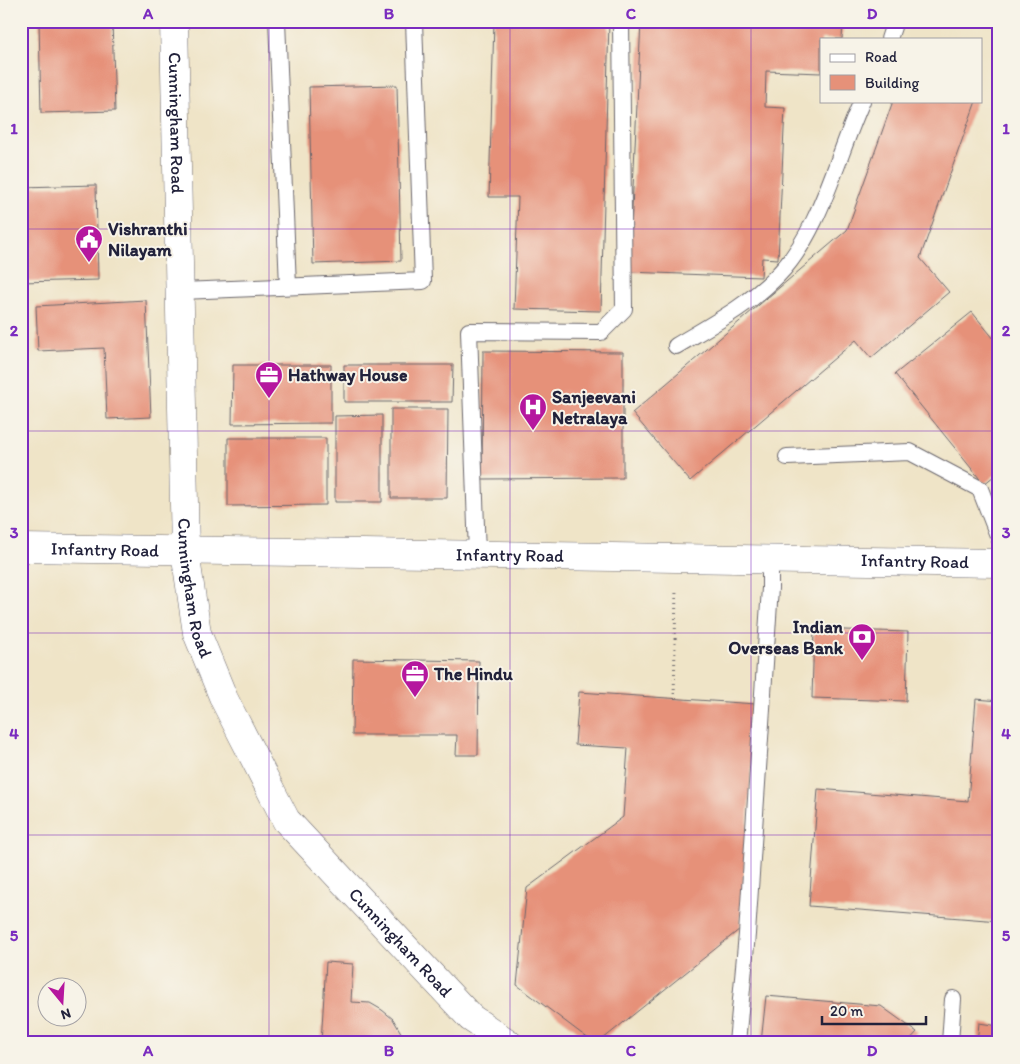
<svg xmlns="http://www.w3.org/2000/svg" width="1020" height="1064" viewBox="0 0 1020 1064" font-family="Itim,sans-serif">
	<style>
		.building { fill: #e69179 }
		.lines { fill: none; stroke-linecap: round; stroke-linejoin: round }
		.service-casing { stroke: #6a666c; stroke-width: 18 }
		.minor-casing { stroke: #6a666c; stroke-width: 29 }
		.tertiary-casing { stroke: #6a666c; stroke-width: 29 }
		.path { stroke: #6a666c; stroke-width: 3; stroke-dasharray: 1 4; stroke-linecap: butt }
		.service { stroke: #fff; stroke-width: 16 }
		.minor { stroke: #fff; stroke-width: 28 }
		.tertiary { stroke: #fff; stroke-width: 28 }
		.grid { fill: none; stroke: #7b2cbf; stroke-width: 1; stroke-opacity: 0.55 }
		.labels { text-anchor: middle; stroke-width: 4; stroke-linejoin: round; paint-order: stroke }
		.street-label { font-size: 18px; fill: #22223b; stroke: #f7f3e8 }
		.poi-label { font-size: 18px; font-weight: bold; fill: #22223b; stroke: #f7f3e8; text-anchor: start }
		.neatline { fill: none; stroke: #7b2cbf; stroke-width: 2 }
		.grid-label { font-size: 16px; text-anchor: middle; font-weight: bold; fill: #7b2cbf }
	</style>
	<rect width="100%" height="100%" fill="#f7f3e8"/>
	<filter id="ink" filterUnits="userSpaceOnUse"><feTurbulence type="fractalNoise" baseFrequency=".02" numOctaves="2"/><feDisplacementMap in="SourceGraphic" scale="10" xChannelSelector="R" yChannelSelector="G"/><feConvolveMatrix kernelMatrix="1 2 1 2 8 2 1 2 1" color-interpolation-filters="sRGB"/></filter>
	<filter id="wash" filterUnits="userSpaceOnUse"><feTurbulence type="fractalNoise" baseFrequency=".0096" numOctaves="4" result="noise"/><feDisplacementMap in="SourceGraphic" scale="20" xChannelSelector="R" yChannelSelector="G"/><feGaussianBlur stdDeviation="1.12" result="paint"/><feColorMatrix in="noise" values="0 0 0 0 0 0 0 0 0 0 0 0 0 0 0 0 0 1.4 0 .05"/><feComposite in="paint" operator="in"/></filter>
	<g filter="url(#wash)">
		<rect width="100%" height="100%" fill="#efe4c7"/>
		<g id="blocks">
			<g class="building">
				<polygon points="39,21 112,21 115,111 41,113"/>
				<polygon points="494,21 609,21 601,311 514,309 518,197 489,197"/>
				<polygon points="641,21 843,21 842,39 821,39 821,73 766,71 765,107 785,108 778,259 762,258 761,277 629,272"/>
				<polygon points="397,85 401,261 313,264 309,87"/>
				<polygon points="893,101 976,101 920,258 949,292 871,358 856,340 690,481 632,413 847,230"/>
				<polygon points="96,185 98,280 21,282 21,187"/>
				<polygon points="146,300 151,417 107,419 104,348 38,351 36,306"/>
				<polygon points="972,312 999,345 999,472 984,484 895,374"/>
				<polygon points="483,351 623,352 623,478 482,479"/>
				<polygon points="233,365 331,365 331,423 232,424"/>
				<polygon points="344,365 453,365 452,402 344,402"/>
				<polygon points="391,409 448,409 447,498 391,498"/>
				<polygon points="382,415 382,502 335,502 335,416"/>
				<polygon points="228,438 326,438 326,505 228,506"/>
				<polygon points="814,629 908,632 906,701 812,698"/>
				<polygon points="353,659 479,661 478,755 456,755 457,735 352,735"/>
				<polygon points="579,692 756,704 740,929 598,1043 594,1043 517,985 527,888 623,817 628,748 575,745"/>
				<polygon points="976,699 999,701 999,921 809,906 818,789 968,801"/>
				<polygon points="326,962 353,964 351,1002 370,1003 382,1010 393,1019 407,1043 321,1043"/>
				<polygon points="766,996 881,1006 917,1032 907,1043 761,1043"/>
				<polygon points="979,1023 999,1026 999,1043 977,1043"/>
			</g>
		</g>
	</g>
	<g filter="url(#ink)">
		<use href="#blocks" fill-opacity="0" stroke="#6a666c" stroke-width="1"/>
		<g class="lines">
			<g class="service-casing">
				<g id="service">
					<polyline points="277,21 288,286"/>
					<polyline points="889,39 895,21"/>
					<polyline points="181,291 423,281 414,21"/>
					<path d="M 676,346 C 711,325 749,305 777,276 C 820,233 837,156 862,101"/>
					<polyline points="787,457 910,452 980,489 999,538"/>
					<polyline points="477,554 469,331 601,332 624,309 621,21"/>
					<polyline points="737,1043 747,934 770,588 770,558"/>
					<polyline points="950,1043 953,999"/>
				</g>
			</g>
			<g class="minor-casing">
				<g id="minor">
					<path id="s1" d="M 174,21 L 185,552 L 197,633 L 224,699 L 286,820 L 471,1018 L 508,1043"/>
				</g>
			</g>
			<g class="tertiary-casing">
				<g id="tertiary">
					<path id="s2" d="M 21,548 C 347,555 673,555 999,563"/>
				</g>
			</g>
			<polyline class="path" points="674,699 676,589"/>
			<use href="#service" class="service"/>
			<use href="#minor" class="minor"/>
			<use href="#tertiary" class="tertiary"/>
		</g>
	</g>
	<path class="grid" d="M 269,21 L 269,1043M 510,21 L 510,1043M 751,21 L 751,1043M 21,229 L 999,229M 21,431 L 999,431M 21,633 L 999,633M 21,835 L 999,835"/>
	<defs>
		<g id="civic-pin" transform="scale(1.4375)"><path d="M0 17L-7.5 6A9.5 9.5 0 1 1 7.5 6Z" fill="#b5179e" stroke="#f7f3e8"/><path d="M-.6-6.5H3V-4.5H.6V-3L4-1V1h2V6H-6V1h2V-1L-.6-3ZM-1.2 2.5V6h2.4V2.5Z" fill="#fff"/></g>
		<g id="office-pin" transform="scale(1.4375)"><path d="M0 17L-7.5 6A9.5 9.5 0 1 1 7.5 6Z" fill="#b5179e" stroke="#f7f3e8"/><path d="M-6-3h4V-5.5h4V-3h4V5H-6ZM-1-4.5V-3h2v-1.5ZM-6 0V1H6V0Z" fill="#fff"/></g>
		<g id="hospital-pin" transform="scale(1.4375)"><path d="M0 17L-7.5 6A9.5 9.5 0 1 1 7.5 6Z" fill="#b5179e" stroke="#f7f3e8"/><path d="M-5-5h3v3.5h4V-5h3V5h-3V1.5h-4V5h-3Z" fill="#fff"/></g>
		<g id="bank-pin" transform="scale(1.4375)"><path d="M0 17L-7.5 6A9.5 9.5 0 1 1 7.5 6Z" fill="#b5179e" stroke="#f7f3e8"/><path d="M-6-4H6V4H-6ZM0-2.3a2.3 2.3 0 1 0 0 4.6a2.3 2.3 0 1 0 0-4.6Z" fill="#fff"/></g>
	</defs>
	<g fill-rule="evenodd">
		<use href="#civic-pin" x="89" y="239"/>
		<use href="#office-pin" x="269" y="375"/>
		<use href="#hospital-pin" x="533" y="407"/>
		<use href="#bank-pin" x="862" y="637"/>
		<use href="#office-pin" x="415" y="674"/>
	</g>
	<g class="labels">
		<g class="street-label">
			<text dy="6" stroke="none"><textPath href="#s1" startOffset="102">Cunningham Road</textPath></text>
			<text dy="6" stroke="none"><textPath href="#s2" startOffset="84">Infantry Road</textPath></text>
			<text dy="6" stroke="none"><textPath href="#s2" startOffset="489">Infantry Road</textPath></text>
			<text dy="6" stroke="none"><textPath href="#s2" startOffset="894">Infantry Road</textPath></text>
			<text dy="6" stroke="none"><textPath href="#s1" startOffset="568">Cunningham Road</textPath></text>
			<text dy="6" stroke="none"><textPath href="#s1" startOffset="988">Cunningham Road</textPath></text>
		</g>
		<g class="poi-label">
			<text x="108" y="235">Vishranthi<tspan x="108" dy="21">Nilayam</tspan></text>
			<text x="288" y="381">Hathway House</text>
			<text x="552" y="403">Sanjeevani<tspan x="552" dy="21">Netralaya</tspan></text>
			<text x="843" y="633" text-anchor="end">Indian<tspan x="843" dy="21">Overseas Bank</tspan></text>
			<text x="434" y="680">The Hindu</text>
		</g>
	</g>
	<rect width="1020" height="1064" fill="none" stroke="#f7f3e8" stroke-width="55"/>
	<rect x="820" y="38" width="162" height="65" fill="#f7f3e8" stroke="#a29fa3"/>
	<rect x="830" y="54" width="25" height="8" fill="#ffffff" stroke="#a29fa3"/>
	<text x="865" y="62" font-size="15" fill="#22223b">Road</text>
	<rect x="830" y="75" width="25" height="15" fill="#e69179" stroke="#a29fa3"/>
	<text x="865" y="88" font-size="15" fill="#22223b">Building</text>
	<g transform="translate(62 1002) rotate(162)"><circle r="24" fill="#f7f3e8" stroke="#a29fa3"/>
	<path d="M0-4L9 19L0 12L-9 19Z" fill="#b5179e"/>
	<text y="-8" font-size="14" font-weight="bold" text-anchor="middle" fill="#22223b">N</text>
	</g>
	<path d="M822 1016v8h104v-8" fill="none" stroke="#22223b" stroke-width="2.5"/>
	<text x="830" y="1016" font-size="15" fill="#22223b" stroke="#f7f3e8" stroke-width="4" paint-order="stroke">20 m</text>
	<rect x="28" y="28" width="964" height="1008" class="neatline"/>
	<g class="grid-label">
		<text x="148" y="19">A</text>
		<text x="389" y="19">B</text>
		<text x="631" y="19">C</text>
		<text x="872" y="19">D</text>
		<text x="14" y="134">1</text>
		<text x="1006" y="134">1</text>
		<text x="14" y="336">2</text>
		<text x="1006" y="336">2</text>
		<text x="14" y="538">3</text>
		<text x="1006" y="538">3</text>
		<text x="14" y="739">4</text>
		<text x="1006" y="739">4</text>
		<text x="14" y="941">5</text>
		<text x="1006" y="941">5</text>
		<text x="148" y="1056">A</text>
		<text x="389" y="1056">B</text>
		<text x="631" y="1056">C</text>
		<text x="872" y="1056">D</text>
	</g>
</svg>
